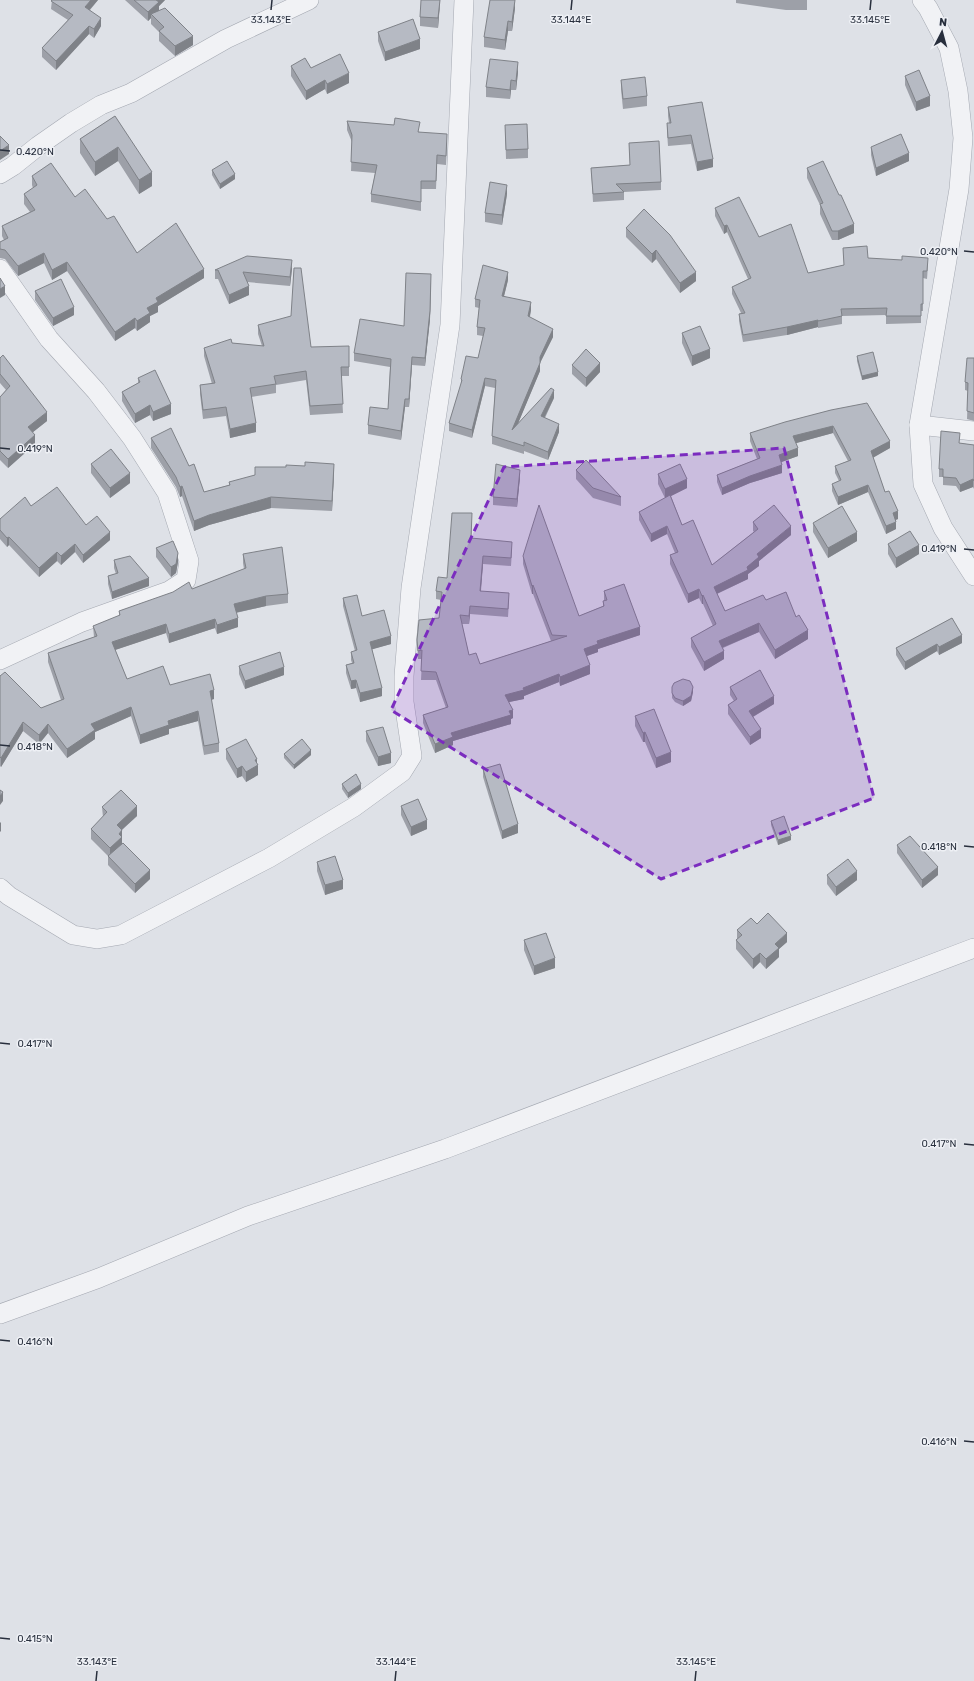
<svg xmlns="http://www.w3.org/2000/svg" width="974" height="1681" viewBox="0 0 974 1681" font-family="Rubik,sans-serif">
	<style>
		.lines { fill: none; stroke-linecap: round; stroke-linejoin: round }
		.street-casing { stroke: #a4a8b1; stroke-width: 20 }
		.street { stroke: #f1f2f5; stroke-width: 19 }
		.wall { fill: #9da0a8 }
		.shaded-wall { fill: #7f8288 }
		.building { fill: #b6bac3; stroke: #7f8288 }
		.marked { fill: #7b2cbf; fill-opacity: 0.2; stroke: #7b2cbf; stroke-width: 3; stroke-dasharray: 8 5; stroke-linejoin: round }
		.ticks { fill: none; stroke: #282f3d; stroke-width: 1.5 }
		.ticks-label { font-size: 10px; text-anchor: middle; fill: #282f3d; stroke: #eef0f5; stroke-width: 3; stroke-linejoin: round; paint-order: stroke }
	</style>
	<rect width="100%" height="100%" fill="#dee1e7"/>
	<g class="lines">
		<g class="street-casing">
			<g id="street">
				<polyline points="922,0 928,8 949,48 958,91 963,138 959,189 919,425 923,484 943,528 974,576"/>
				<polyline points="0,174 13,166 38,146 71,123 101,105 131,93 226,39 309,0"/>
				<polyline points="0,269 49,339 96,391 132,438 167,493 189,561 186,580 169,591 82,622 0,660"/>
				<polyline points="919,425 974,431"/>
				<polyline points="0,888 9,896 73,935 97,939 121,935 269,858 354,807 402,772 412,756 404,702 404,676 411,588 450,325 464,0"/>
				<polyline points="0,1314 99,1278 248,1216 445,1149 974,948"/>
			</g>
		</g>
		<use href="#street" class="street"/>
	</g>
	<g class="wall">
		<polygon points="52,0 98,0 90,10 101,26 94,38 89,34 56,70 42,57 42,48 68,20 51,9"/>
		<polygon points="125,0 165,0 159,6 159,11 193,45 175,56 159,41 159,32 151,24 151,18 148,21"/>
		<polygon points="440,0 438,28 420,26 420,17"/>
		<polygon points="736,0 807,0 807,10 786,10 736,3"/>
		<polygon points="515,8 512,31 508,31 505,50 484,47 484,37"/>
		<polygon points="378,32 420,49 385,61 378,41"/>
		<polygon points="291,66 311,68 349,83 327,94 325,89 306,100 291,76"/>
		<polygon points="518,72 516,90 511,90 510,99 486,97 486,87"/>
		<polygon points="905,76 930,106 916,111 905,85"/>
		<polygon points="621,80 647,96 647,106 623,109 621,89"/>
		<polygon points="668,107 713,159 713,167 697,171 691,144 668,146 667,132 667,123 669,123 668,116"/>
		<polygon points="115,116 152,186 139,194 118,161 95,176 80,153 80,139"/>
		<polygon points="347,121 394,125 420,132 447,143 446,165 437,164 436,189 421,189 421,211 371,202 371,194 375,173 351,171 352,142 347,130"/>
		<polygon points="505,125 528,149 528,158 506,159"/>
		<polygon points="629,143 661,182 661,190 624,192 624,200 593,202 591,168 630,165"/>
		<polygon points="871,147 909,161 876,176 871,155"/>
		<polygon points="807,168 854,233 838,240 832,240 820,214 820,205 807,178"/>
		<polygon points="212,170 235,179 220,189 212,175"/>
		<polygon points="32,176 75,197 107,219 137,253 204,278 158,306 158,312 150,316 150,322 137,331 135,328 115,341 67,271 52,280 44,263 18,276 5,259 0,258 0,242 4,240 2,236 2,226 30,212 24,204 24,194 33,188 32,185"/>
		<polygon points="507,194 502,225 485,222 485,213"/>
		<polygon points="715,208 759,237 808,273 844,265 843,248 868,258 928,265 927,279 923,278 923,311 921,311 921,323 886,324 886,315 842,316 842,324 818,328 818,327 787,335 743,342 739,321 739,314 741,313 732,294 732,287 748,279 727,232 724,234 715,216"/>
		<polygon points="644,209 696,281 680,293 656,259 652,263 626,237 626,228"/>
		<polygon points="292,269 290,286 247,282 249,295 229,304 218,279 215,279 215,270"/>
		<polygon points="508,280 504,296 531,310 530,317 553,337 540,363 540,371 518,423 554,398 545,418 559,432 548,460 524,451 524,454 492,444 492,436 495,388 485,386 472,438 449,431 449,423 461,385 461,379 478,358 483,336 477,335 477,327 479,308 475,307 475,299"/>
		<polygon points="431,282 430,319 425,366 412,365 409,407 405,407 401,440 368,434 368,425 388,409 390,367 354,361 354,353 404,326"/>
		<polygon points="35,291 74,315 53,326 35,300"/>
		<polygon points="258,325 311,347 349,367 349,376 341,376 343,413 310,415 306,380 276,385 276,393 251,397 256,432 230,438 226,416 203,419 200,394 200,385 212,384 204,356 204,348 232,343 262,346 258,334"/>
		<polygon points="682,333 710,358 692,366 682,343"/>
		<polygon points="857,356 878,376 862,380 857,361"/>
		<polygon points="0,358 47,421 33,432 35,444 8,468 0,460 0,397 6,390 0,383"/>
		<polygon points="974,358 974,421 967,419 968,391 965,390 965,382"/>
		<polygon points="572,365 600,372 586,387 572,374"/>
		<polygon points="138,378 171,414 153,421 150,415 135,423 122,401 122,392 138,383"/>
		<polygon points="831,410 890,448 873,457 885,492 898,519 895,520 896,529 886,534 868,492 838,505 832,491 832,484 839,481 835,473 835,466 848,461 833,433 796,443 798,456 781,462 782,473 750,483 722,495 717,482 717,475 757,459 750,441 750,433"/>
		<polygon points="151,438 189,466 204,492 229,485 229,482 334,474 332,511 271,508 209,525 194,531 182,496 180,497 176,487 151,448"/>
		<polygon points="959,443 974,445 974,489 973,487 960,492 956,486 943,485 943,477 939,477 939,469"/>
		<polygon points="91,464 130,483 110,498 91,473"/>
		<polygon points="576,470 621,497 621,506 593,498 576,479"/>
		<polygon points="658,474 687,488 671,496 682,525 712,565 754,532 753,531 753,522 791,535 759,561 759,566 748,574 748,579 717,594 725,611 766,600 796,617 808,639 775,659 759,632 723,648 724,659 704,671 691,647 691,638 713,626 703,604 702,604 699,598 688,603 670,564 670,555 675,553 667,534 651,542 639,520 639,512 665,498 658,484"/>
		<polygon points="520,477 517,507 493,505 493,497"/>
		<polygon points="31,506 86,525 110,540 83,563 75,552 61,565 57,561 39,577 9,545 7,547 0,539 0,519"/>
		<polygon points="472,522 471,538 512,550 511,566 483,564 481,591 509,601 508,617 470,614 469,624 462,624 469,655 480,664 551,641 533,594 532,594 523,564 523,556 579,616 603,606 603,601 604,601 604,591 640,635 598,649 598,652 587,656 590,674 560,686 559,682 524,696 524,699 509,702 513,718 511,719 511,724 453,741 453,745 435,753 423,723 423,715 446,708 436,680 421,680 422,659 418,659 417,640 439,618 441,600 436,599 436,591 447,578"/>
		<polygon points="813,523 857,541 828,558 813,532"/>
		<polygon points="888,544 919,554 896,568 888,554"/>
		<polygon points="156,548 178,562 176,573 171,577 156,557"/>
		<polygon points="243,554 288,594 288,603 266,606 236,613 238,627 217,634 215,628 169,643 166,633 115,650 127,679 170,685 214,699 211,700 219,743 219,752 204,755 198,721 169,729 169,734 140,744 131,716 95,732 95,739 67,758 48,733 39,744 23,731 1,767 0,766 0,676 41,708 61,700 48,662 48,653 94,637 93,626 119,616 119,611 192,589 244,569 243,563"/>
		<polygon points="114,560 149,586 112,599 108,584 108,576 116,574 114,568"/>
		<polygon points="343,598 362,616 391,644 372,649 382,696 360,702 356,688 351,689 346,673 346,665 352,663 351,660 351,652 355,651 343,606"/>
		<polygon points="952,618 962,643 939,655 937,651 905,670 896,655 896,648"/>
		<polygon points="239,666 284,675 245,689 239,674"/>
		<polygon points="672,687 693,692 691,701 683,706 675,702 672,698"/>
		<polygon points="730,687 774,704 753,717 761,738 750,745 728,714 728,705 734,701 730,695"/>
		<polygon points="635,716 671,762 656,768 645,742 643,742 635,726"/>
		<polygon points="366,731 391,763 378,766 366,741"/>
		<polygon points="226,749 257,763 258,775 246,782 242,776 237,778 226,759"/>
		<polygon points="284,754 311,755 294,769 284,758"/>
		<polygon points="483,769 518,833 502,839 483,777"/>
		<polygon points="342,784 361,789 348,798 342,789"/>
		<polygon points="401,806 427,829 411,836 401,815"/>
		<polygon points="102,807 137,816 122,830 122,844 150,879 135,893 108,865 108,856 91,839 91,829 103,817"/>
		<polygon points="771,821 791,840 778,845 771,825"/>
		<polygon points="897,845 938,875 922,888 897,853"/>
		<polygon points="317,862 343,889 325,895 317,871"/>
		<polygon points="827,875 857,880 836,896 827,884"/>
		<polygon points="757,924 787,942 779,949 779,957 766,969 760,962 753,969 736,949 736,940 737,939 737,930"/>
		<polygon points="524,940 555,968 534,975 524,950"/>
	</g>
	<g class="shaded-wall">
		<polygon points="91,0 98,0 85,15 85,7"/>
		<polygon points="156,0 165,0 159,6 159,11 151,14 151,18 148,21 148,12"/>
		<polygon points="440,0 440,4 438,28 438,18"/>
		<polygon points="515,0 515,8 512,31 512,22"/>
		<polygon points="101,18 101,26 94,38 94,29"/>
		<polygon points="508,21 508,31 505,50 505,40"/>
		<polygon points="89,26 89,34 56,70 56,61"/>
		<polygon points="193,36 193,45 175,56 175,46"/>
		<polygon points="420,39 420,49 385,61 385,52"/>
		<polygon points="518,62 518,72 516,90 516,81"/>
		<polygon points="349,73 349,83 327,94 327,84"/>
		<polygon points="325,80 325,89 306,100 306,91"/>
		<polygon points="511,80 511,90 510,99 510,90"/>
		<polygon points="930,96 930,106 916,111 916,102"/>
		<polygon points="9,145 9,154 0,160 0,151"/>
		<polygon points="118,147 118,161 95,176 95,162"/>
		<polygon points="909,153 909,161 876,176 876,168"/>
		<polygon points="713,159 713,167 697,171 697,162"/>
		<polygon points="152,172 152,186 139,194 139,180"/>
		<polygon points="235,174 235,179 220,189 220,184"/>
		<polygon points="507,185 507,194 502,225 502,215"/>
		<polygon points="854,224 854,233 838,240 838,231"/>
		<polygon points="727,225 727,232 724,234 724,226"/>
		<polygon points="656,250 656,259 652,263 652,254"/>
		<polygon points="44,253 44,263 18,276 18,266"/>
		<polygon points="292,260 292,269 290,286 290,277"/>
		<polygon points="67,262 67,271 52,280 52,270"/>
		<polygon points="204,269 204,278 158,306 158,312 150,316 150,322 137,331 137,321 156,298"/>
		<polygon points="508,272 508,280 502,304 502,296"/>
		<polygon points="696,272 696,281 680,293 680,283"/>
		<polygon points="431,274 430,319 425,366 425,358"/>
		<polygon points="5,286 5,295 0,298 0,289"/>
		<polygon points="249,286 249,295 229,304 229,295"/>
		<polygon points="531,302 531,310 528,324 528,316"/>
		<polygon points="74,307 74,315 53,326 53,318"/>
		<polygon points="135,318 135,328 115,341 115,332"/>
		<polygon points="818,320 818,327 787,335 787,327"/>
		<polygon points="553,329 553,337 540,363 540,371 512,438 512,430 540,357"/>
		<polygon points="710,349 710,358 692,366 692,356"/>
		<polygon points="412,357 412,365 409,407 409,399"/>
		<polygon points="600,363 600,372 586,387 586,378"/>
		<polygon points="878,372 878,376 862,380 862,376"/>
		<polygon points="485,378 485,386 472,438 472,430"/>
		<polygon points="554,390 554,398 541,424 541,416"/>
		<polygon points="405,399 405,407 401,440 401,431"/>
		<polygon points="171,404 171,414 153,421 153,412"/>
		<polygon points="150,405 150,415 135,423 135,414"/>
		<polygon points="47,412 47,421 28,436 28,427"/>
		<polygon points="256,423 256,432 230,438 230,429"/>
		<polygon points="559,424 559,432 548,460 548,452"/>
		<polygon points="833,426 833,433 793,444 793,436"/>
		<polygon points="35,435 35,444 8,468 8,459"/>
		<polygon points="890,441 890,448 871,459 871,451"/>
		<polygon points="798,448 798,456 779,463 779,455"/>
		<polygon points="334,464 334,474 332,511 332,501"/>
		<polygon points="782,465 782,473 750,483 722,495 722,488 750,476"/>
		<polygon points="520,470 520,477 517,507 517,499"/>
		<polygon points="130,473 130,483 110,498 110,488"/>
		<polygon points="687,479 687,488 665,499 665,489"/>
		<polygon points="973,479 973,487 960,492 960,485"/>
		<polygon points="868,485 868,492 838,505 838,497"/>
		<polygon points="182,486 182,496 180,497 180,487"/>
		<polygon points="271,497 271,508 209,525 194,531 194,521 209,515"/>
		<polygon points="898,511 898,519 893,521 893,513"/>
		<polygon points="896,522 896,529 886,534 886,526"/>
		<polygon points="667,526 667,534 651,542 651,534"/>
		<polygon points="791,526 791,535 759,561 759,566 748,574 748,579 714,595 714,587 747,567 757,554"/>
		<polygon points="110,532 110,540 83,563 83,555"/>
		<polygon points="857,532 857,541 828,558 828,548"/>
		<polygon points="9,537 9,545 7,547 7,538"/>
		<polygon points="75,544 75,552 61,565 61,556"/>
		<polygon points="919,545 919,554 896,568 896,558"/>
		<polygon points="57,552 57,561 39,577 39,568"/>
		<polygon points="178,553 178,562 176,573 171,577 171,567"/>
		<polygon points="483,556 483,564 480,599 480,591"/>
		<polygon points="149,578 149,586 112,599 112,592"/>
		<polygon points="533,585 533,594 532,594 532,586"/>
		<polygon points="699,589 699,598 688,603 688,594"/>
		<polygon points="703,595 703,604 702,604 702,596"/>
		<polygon points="266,596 266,606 234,613 234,604"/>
		<polygon points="470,606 470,614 469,624 469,616"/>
		<polygon points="238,618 238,627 217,634 217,625"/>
		<polygon points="215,619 215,628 169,643 169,634"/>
		<polygon points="759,623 759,632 719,649 719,641"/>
		<polygon points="166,624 166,633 112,651 112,642"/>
		<polygon points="640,627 640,635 598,649 598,652 584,657 584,649 597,641"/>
		<polygon points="808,630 808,639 775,659 775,650"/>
		<polygon points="962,635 962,643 939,655 939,647"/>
		<polygon points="391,636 391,644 370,650 370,642"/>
		<polygon points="937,644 937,651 905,670 905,662"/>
		<polygon points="724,651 724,659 704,671 704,662"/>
		<polygon points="590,665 590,674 560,686 560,677"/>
		<polygon points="284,667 284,675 245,689 245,681"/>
		<polygon points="559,674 559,682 524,696 524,699 505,703 505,695"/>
		<polygon points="356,680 356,688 351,689 351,681"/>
		<polygon points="693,687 693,692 691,701 683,706 683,701"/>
		<polygon points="382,688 382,696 360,702 360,693"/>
		<polygon points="214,690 214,699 210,700 210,691"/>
		<polygon points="774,696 774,704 749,719 749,711"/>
		<polygon points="131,707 131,716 95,732 95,739 67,758 67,749 91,724"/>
		<polygon points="513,710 513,718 511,719 511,724 453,741 453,745 435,753 435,744 451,733"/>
		<polygon points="198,711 198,721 169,729 169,734 140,744 140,735 168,721"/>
		<polygon points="23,722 23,731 1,767 1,758"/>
		<polygon points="48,724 48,733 39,744 39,735"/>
		<polygon points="761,729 761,738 750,745 750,737"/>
		<polygon points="645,732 645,742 643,742 643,733"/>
		<polygon points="311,750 311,755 294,769 294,765"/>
		<polygon points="671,752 671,762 656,768 656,758"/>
		<polygon points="391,753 391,763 378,766 378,757"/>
		<polygon points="257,759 257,766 258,765 258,775 246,782 246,772 255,760"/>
		<polygon points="242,766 242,776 237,778 237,769"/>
		<polygon points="361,784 361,789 348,798 348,793"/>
		<polygon points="3,792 3,801 0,805 0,796"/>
		<polygon points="137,806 137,816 117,834 117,825"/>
		<polygon points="427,820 427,829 411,836 411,827"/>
		<polygon points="1,822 1,831 0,832 0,823"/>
		<polygon points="518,824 518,833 502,839 502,831"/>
		<polygon points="122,830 122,846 110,857 110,848 119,834"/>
		<polygon points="791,836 791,840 778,845 778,840"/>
		<polygon points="938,867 938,875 922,888 922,880"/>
		<polygon points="150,870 150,879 135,893 135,884"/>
		<polygon points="857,871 857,880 836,896 836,887"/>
		<polygon points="343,880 343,889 325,895 325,885"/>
		<polygon points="787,933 787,942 779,949 779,957 766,969 766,959 775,944"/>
		<polygon points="760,953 760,962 753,969 753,959"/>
		<polygon points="555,958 555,968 534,975 534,966"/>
	</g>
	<g class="building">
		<polygon points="52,0 91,0 85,7 101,18 94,29 89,26 56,61 42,48 73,15 51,1"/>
		<polygon points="134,0 156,0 159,2 148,12"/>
		<polygon points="421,0 440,0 438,18 420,17"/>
		<polygon points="490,0 515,0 512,22 508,21 505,40 484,37"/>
		<polygon points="165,8 193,36 175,46 159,31 164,27 151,14"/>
		<polygon points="413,19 420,39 385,52 378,32"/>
		<polygon points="340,54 349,73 327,84 325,80 306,91 291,66 305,58 311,68"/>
		<polygon points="490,59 518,62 516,81 511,80 510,90 486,87"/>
		<polygon points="919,70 930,96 916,102 905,76"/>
		<polygon points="645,77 647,96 623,99 621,80"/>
		<polygon points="702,102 713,159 697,162 691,135 668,138 667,123 671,123 668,107"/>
		<polygon points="115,116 152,172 139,180 118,147 95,162 80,139"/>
		<polygon points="395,118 420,122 418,132 447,134 446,156 437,155 436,181 421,181 421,202 371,194 377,165 351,162 352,135 347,121 394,125"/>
		<polygon points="527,124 528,149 506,150 505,125"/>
		<polygon points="901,134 909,153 876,168 871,147"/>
		<polygon points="0,136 9,145 0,151"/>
		<polygon points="659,141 661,182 616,184 624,192 593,194 591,168 630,165 629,143"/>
		<polygon points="227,161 235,174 220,184 212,170"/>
		<polygon points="823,161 839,195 841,195 854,224 838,231 832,231 820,204 823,203 807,168"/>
		<polygon points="51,163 75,197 85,189 107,219 114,216 137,253 176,223 204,269 156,298 158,302 147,308 150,313 137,321 135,318 115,332 67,262 52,270 44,253 18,266 5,250 0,249 0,242 8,238 2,226 35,210 24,194 37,185 32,176"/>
		<polygon points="490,182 507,185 502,215 485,213"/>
		<polygon points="739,197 759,237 791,224 808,273 844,265 843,248 867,246 868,258 902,260 902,256 928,258 927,271 923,271 923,304 921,304 921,316 886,316 887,308 841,309 842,316 818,321 818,320 787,327 743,335 739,314 745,313 732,287 751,278 727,225 724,226 715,208"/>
		<polygon points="644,209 670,235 696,272 680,283 656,250 652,254 626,228"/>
		<polygon points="247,256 292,260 290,277 243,272 249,286 229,295 218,270 215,270"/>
		<polygon points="483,265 508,272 502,296 531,302 528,316 553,329 540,357 540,363 512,430 551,388 554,390 541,416 559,424 548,452 524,442 524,446 492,436 496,380 485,378 472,430 449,423 462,380 461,379 466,356 478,358 485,328 477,327 480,300 475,299"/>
		<polygon points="294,268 301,268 311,347 349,346 349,367 341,367 343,404 310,406 306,371 274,376 276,384 250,388 256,423 230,429 226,407 203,410 200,385 215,383 204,348 231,339 232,343 264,346 258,325 291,316"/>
		<polygon points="406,273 431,274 430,311 425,358 412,357 409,399 405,399 401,431 368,425 370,407 388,409 391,359 354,353 360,319 404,326"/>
		<polygon points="0,278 5,286 0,289"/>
		<polygon points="61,279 74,307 53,318 35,291"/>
		<polygon points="700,326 710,349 692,356 682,333"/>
		<polygon points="586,349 600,363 586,378 572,365"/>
		<polygon points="873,352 878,372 862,376 857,356"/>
		<polygon points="3,355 47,412 28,427 35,435 8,459 0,451 0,397 10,386 0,374 0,358"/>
		<polygon points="967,358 974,358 974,413 967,411 968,383 965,382"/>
		<polygon points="155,370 171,404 153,412 150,405 135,414 122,392 140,382 138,378"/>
		<polygon points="867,403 890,441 871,451 885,492 889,491 898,511 893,513 896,522 886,526 868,485 838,497 832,484 841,480 835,466 851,460 833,426 793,436 798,448 779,455 782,465 750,476 722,488 717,475 760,458 750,433 785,422 831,410"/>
		<polygon points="171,428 189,466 194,464 204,492 230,485 229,482 255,475 255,467 286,467 286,465 305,466 305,462 334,464 332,501 271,497 209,515 194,521 182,486 180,487 176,477 151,438"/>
		<polygon points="941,431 960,433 959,443 974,445 974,481 973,479 960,485 956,478 943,477 943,469 939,469"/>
		<polygon points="111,449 130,473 110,488 91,464"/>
		<polygon points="586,460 621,497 593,488 576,470"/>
		<polygon points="496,464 520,470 517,499 493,497"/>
		<polygon points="680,464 687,479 665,489 658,474"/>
		<polygon points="57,487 86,525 97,516 110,532 83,555 75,544 61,556 57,552 39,568 9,537 7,538 0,530 0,519 25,497 31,506"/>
		<polygon points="670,495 682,525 693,520 712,565 758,529 753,522 774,505 791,526 757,554 759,557 747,567 748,570 714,587 725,611 763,595 766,600 786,592 796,617 799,615 808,630 775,650 759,623 719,641 724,651 704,662 691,638 716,624 703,595 702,596 699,589 688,594 670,555 678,552 667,526 651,534 639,512"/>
		<polygon points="539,505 579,616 604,606 603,601 607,600 604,591 624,584 640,627 597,641 598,644 584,649 590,665 560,677 559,674 523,688 524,690 505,695 513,710 509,711 511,715 451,733 453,737 435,744 423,715 448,707 436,672 421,671 422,650 418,651 417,640 419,620 439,618 442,592 436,591 438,577 447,578 452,513 472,513 471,538 512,542 511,558 483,556 480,591 509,593 508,609 470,606 469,616 460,615 469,655 476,653 480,664 567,636 552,635 533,585 532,586 523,556"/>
		<polygon points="842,506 857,532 828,548 813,523"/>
		<polygon points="910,531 919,545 896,558 888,544"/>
		<polygon points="173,541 178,553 176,564 171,567 156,548"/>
		<polygon points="282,547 288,594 266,596 234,604 238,618 217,625 215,619 169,634 166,624 112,642 127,679 163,666 170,685 210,674 214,690 210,691 219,743 204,746 198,711 168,721 169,725 140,735 131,707 91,724 95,730 67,749 48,724 39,735 23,722 1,758 0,757 0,676 5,672 41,708 64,699 48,653 97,636 93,626 120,615 119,611 173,592 189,582 192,589 246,568 243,554"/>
		<polygon points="130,556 149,578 112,592 108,576 118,573 114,560"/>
		<polygon points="357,595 362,616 384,610 391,636 370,642 382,688 360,693 356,680 351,681 346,665 354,663 351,652 357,650 343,598"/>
		<polygon points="952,618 962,635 939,647 937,644 905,662 896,648"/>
		<polygon points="280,652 284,667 245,681 239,666"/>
		<polygon points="760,670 774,696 749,711 761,729 750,737 728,705 737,699 730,687"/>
		<polygon points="683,679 690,681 693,687 691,696 683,701 675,698 672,693 672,687 674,683"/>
		<polygon points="654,709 671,752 656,758 645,732 643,733 635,716"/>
		<polygon points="383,727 391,753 378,757 366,731"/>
		<polygon points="246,739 257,759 255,760 258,765 246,772 242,766 237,769 226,749"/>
		<polygon points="302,739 311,750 294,765 284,754"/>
		<polygon points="500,764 518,824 502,831 483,769"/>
		<polygon points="356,774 361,784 348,793 342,784"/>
		<polygon points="0,790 3,792 0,796"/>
		<polygon points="121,790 137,806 117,825 122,830 119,834 122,837 110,848 91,829 107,812 102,807"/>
		<polygon points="418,799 427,820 411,827 401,806"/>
		<polygon points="784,816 791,836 778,840 771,821"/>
		<polygon points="910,836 938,867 922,880 897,845"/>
		<polygon points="123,843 150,870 135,884 108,856"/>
		<polygon points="335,856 343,880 325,885 317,862"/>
		<polygon points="848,859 857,871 836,887 827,875"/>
		<polygon points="768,913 787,933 775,944 779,948 766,959 760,953 753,959 736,940 742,935 737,930 751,918 757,924"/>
		<polygon points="546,933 555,958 534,966 524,940"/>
	</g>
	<path class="marked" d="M 784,448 L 874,798 L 661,879 L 391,710 L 504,467 Z"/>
	<path class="ticks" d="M 271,10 L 272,0M 571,10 L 572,0M 870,10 L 871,0M 0,150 L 10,151M 964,251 L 974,252M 0,448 L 10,449M 964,549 L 974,550M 0,745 L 10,746M 964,846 L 974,847M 0,1043 L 10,1044M 964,1144 L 974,1145M 0,1340 L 10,1341M 964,1441 L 974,1442M 0,1638 L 10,1639M 96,1681 L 97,1671M 395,1681 L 396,1671M 695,1681 L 696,1671"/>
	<g class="ticks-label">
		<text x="271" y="23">33.143°E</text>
		<text x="571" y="23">33.144°E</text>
		<text x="870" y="23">33.145°E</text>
		<text x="35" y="155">0.420°N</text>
		<text x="939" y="255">0.420°N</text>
		<text x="35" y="452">0.419°N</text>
		<text x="939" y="552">0.419°N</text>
		<text x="35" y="750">0.418°N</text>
		<text x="939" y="850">0.418°N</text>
		<text x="35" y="1047">0.417°N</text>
		<text x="939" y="1147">0.417°N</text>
		<text x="35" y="1345">0.416°N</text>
		<text x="939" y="1445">0.416°N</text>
		<text x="35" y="1642">0.415°N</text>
		<text x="97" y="1665">33.143°E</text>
		<text x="396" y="1665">33.144°E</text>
		<text x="696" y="1665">33.145°E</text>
	</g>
	<g transform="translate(942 32) rotate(6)" stroke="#eef0f5" stroke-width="3" paint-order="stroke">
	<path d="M0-3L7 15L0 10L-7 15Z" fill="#282f3d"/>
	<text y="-6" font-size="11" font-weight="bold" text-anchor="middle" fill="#282f3d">N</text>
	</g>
</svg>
